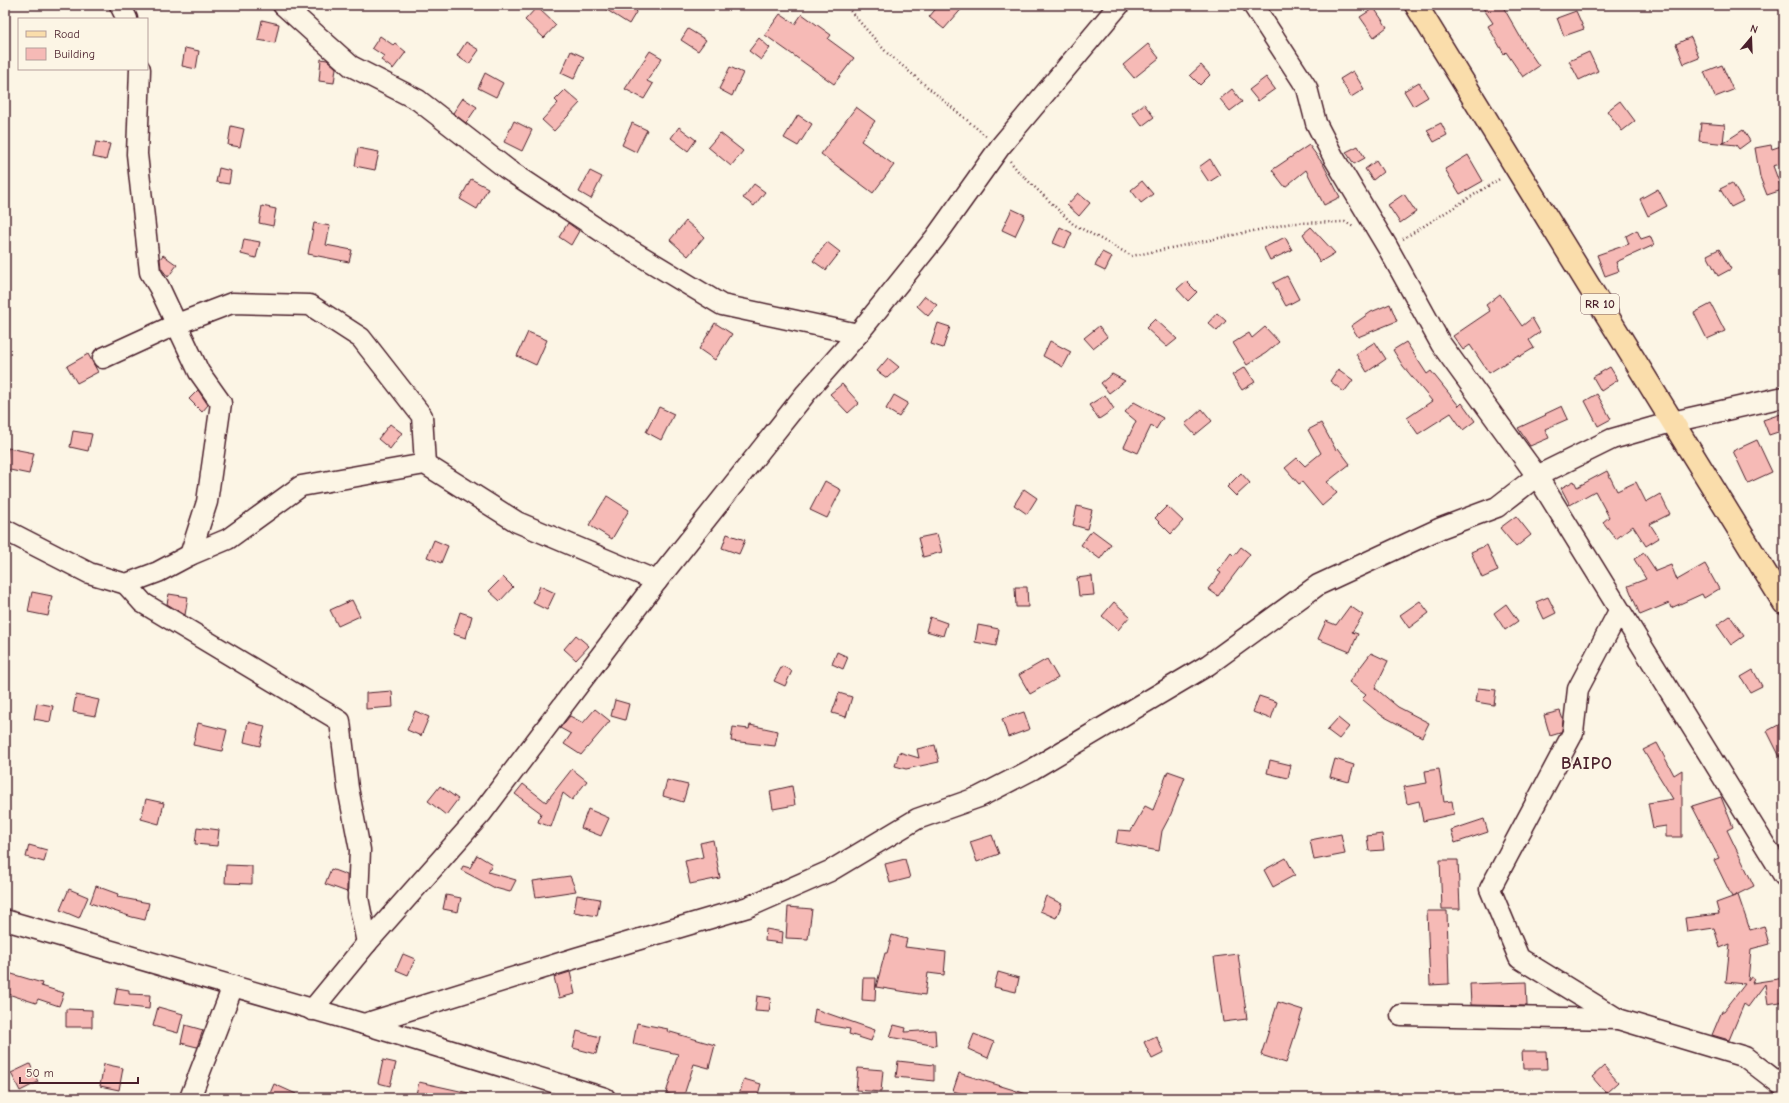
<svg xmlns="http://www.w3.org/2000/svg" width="1789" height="1103" viewBox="0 0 1789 1103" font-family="'Comic Neue',sans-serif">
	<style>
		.building { fill: #f6bab6; stroke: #4a1f2b }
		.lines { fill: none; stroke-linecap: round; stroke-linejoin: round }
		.minor-casing { stroke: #4a1f2b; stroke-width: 23 }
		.major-casing { stroke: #4a1f2b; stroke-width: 25 }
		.path { stroke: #4a1f2b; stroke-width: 2.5; stroke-dasharray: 1 3; stroke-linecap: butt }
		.minor { stroke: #fcf5e5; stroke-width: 20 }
		.major { stroke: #faddab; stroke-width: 22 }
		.labels { text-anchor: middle; stroke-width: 3.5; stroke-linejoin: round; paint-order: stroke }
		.shield { fill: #fcf5e5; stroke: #7f5f63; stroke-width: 1 }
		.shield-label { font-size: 12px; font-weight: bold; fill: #4a1f2b }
		.district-label { font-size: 17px; font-weight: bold; letter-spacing: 1px; fill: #4a1f2b; stroke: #fcf5e5 }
	</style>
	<rect width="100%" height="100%" fill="#fcf5e5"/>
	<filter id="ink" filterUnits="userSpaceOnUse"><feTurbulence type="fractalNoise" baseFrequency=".025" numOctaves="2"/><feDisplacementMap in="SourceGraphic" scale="8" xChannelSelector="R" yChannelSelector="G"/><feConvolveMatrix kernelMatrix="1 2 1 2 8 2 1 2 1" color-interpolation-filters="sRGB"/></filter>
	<g filter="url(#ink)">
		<g class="building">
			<polygon points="599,5 632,5 638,9 629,24"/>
			<polygon points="939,5 965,5 944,29 929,17"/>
			<polygon points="1481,5 1502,5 1526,47 1539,66 1523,77 1506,52 1504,54 1488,26 1493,23"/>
			<polygon points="537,7 556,25 544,38 525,20"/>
			<polygon points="1374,8 1387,27 1374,37 1360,17"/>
			<polygon points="1576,11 1584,29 1564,36 1557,18"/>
			<polygon points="780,14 795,24 802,14 831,35 828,39 854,58 834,84 765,35"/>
			<polygon points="262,20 279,24 275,43 258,40"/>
			<polygon points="688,29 706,40 698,51 681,40"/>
			<polygon points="380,36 393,45 395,43 406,52 393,69 381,60 384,56 372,48"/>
			<polygon points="1691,37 1699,58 1684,64 1676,44"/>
			<polygon points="759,38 770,48 761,60 749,51"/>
			<polygon points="466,42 479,50 469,64 457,56"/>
			<polygon points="1148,44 1159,58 1134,78 1123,65"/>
			<polygon points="185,48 199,51 196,69 182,66"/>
			<polygon points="571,51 584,57 574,79 561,73"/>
			<polygon points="650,51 662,58 647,81 653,84 644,99 625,89"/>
			<polygon points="1589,52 1598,71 1579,80 1569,61"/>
			<polygon points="321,59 327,60 336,68 334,83 319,81"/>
			<polygon points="1201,65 1210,75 1200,85 1190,75"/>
			<polygon points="1722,65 1733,90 1715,97 1704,72"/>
			<polygon points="730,67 743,73 732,96 719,89"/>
			<polygon points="1353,71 1364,89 1351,97 1340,79"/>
			<polygon points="485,73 503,83 496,97 478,88"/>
			<polygon points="1266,77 1275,89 1258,101 1249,90"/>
			<polygon points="1419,82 1428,97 1413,106 1404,91"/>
			<polygon points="1232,89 1242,102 1230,111 1220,99"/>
			<polygon points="565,90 580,103 554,131 542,120 558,103 555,100"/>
			<polygon points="463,98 477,107 466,123 453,113"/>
			<polygon points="1620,101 1635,121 1622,131 1607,111"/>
			<polygon points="1144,104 1154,117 1142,126 1132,113"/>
			<polygon points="856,107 875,121 861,141 894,165 873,193 821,154"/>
			<polygon points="798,115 812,124 798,146 784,138"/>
			<polygon points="514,121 532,130 522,151 504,142"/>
			<polygon points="632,123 647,130 636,152 622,145"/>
			<polygon points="1441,123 1447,135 1434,142 1427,130"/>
			<polygon points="1701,123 1725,125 1723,143 1743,130 1750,141 1739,149 1736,145 1699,141"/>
			<polygon points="231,126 244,129 240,147 228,145"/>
			<polygon points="679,127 696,140 688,151 671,138"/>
			<polygon points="720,133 743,151 731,166 708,147"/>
			<polygon points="96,142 110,144 106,160 93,157"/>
			<polygon points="1309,145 1323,164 1340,197 1324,205 1306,170 1285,187 1272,170"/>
			<polygon points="1771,145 1772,149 1784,145 1784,163 1773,166 1782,190 1767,195 1760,177 1755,148"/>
			<polygon points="1358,146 1365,158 1354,164 1346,152"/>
			<polygon points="358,148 379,152 375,170 355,166"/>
			<polygon points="1468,155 1483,181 1460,194 1445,169"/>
			<polygon points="1210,159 1220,175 1209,182 1199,167"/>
			<polygon points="1376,161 1383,172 1373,180 1365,169"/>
			<polygon points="219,168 231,171 229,184 216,182"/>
			<polygon points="590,171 602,177 591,199 579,192"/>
			<polygon points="471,179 488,188 477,209 460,199"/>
			<polygon points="1142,181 1153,194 1141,203 1131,190"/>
			<polygon points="1732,183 1743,201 1731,207 1720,189"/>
			<polygon points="754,184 765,192 754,206 743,198"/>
			<polygon points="1658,189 1667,206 1648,216 1640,199"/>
			<polygon points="1078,193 1090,203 1079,216 1067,205"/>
			<polygon points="1404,194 1416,212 1400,223 1388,205"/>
			<polygon points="262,206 276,209 273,226 259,223"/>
			<polygon points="1012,209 1025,215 1015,236 1002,230"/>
			<polygon points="686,221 704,237 688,256 670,240"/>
			<polygon points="314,223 330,226 326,245 352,250 349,262 308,254"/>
			<polygon points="568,223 579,231 571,245 559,237"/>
			<polygon points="1060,227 1072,233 1065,248 1053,243"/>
			<polygon points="1311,227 1335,253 1320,262 1303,234"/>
			<polygon points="1637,230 1641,239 1650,236 1654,245 1616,262 1619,271 1605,276 1597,255 1629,244 1626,236"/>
			<polygon points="1285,237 1292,250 1270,260 1264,248"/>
			<polygon points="244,239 260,242 256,258 241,254"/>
			<polygon points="827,242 840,252 826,270 813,261"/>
			<polygon points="1719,249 1731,269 1718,276 1707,255"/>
			<polygon points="1102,252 1112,257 1105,271 1095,266"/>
			<polygon points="163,255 177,265 168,277 161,268 160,259"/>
			<polygon points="1287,276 1299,299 1286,306 1273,283"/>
			<polygon points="1186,281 1197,292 1188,301 1177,289"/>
			<polygon points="1500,294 1522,326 1532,318 1540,332 1529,340 1534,348 1519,357 1518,355 1489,373 1470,345 1463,350 1453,336 1490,311 1486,305"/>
			<polygon points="925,296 937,305 928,316 917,306"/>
			<polygon points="1390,304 1397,321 1358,337 1351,326 1371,312"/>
			<polygon points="1711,304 1725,331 1707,339 1694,313"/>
			<polygon points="1217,313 1226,321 1217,331 1208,323"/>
			<polygon points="1155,319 1177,339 1167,347 1146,328"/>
			<polygon points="715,323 732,334 715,360 699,349"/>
			<polygon points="938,323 950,327 943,348 931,344"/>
			<polygon points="1099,326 1107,337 1093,348 1084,338"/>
			<polygon points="1265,327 1279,342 1266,353 1247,365 1233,343 1249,333 1252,338"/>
			<polygon points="528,332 547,340 536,365 517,356"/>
			<polygon points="1050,341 1071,352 1063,367 1043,356"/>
			<polygon points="1375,342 1386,359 1367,372 1356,354"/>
			<polygon points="1406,342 1427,374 1431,371 1459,406 1462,403 1475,421 1463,430 1451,413 1418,434 1407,418 1432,401 1403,366 1393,350"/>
			<polygon points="88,354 98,372 77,383 67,366"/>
			<polygon points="888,358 899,367 887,378 877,371"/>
			<polygon points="1245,367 1255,382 1242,390 1232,375"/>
			<polygon points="1610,367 1618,380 1601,391 1593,377"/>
			<polygon points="1338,369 1353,380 1344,392 1330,381"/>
			<polygon points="1112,374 1125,381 1109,393 1101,383"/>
			<polygon points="842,384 859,403 848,413 830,394"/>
			<polygon points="198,390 208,405 202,412 189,399"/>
			<polygon points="1597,394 1611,419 1598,426 1585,401"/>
			<polygon points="894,395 908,403 899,417 886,409"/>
			<polygon points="1105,395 1114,409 1099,419 1089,405"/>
			<polygon points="1134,402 1163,418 1156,429 1151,426 1138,453 1124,447 1136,421 1125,412"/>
			<polygon points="1562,406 1568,419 1545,429 1549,438 1530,446 1518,428 1546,415 1545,414"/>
			<polygon points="659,407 674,414 661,440 646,432"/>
			<polygon points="1202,409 1212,421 1195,435 1185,424"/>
			<polygon points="1784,413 1784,430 1769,435 1763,420"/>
			<polygon points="1321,423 1336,450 1338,448 1350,464 1327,482 1337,493 1322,506 1302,482 1299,484 1285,468 1297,458 1305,466 1321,453 1308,430"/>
			<polygon points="390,424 402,433 390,449 378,439"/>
			<polygon points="73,431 92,434 88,451 70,447"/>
			<polygon points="1757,440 1772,472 1748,483 1733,451"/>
			<polygon points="8,448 34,453 29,474 5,469"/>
			<polygon points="1607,471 1617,491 1636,482 1646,502 1660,494 1670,514 1650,524 1659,538 1646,546 1633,526 1616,539 1603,522 1609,517 1595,491 1570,505 1561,488 1574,481 1577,487"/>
			<polygon points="1241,473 1250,483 1236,496 1227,487"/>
			<polygon points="825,481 841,490 827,518 810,510"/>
			<polygon points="1024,489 1037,498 1027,514 1014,505"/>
			<polygon points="607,496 629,510 612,539 589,525"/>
			<polygon points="1077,506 1092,510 1087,529 1073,525"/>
			<polygon points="1167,506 1183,521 1171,534 1155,518"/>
			<polygon points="1516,516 1531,535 1516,547 1500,528"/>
			<polygon points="1092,530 1111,544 1100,559 1081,545"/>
			<polygon points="727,534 745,540 739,554 722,548"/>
			<polygon points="937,534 942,552 923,557 918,538"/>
			<polygon points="434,540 448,546 441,563 427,557"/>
			<polygon points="1487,545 1498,571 1482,578 1471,552"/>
			<polygon points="1241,547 1250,554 1218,596 1208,589 1221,573 1218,571 1231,553 1234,556"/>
			<polygon points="1644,553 1656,571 1671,565 1677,580 1705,564 1719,589 1704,598 1702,594 1671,608 1669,603 1640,615 1628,586 1646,579 1634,559"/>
			<polygon points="1092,576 1094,595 1079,596 1077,578"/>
			<polygon points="503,577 513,587 500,601 489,591"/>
			<polygon points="540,586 555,593 547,610 533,603"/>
			<polygon points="1015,587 1027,587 1028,607 1016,607"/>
			<polygon points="32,592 52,596 48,616 28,612"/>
			<polygon points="169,594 188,597 185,615 167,604"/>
			<polygon points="1548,597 1556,613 1544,619 1536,602"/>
			<polygon points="352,600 360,616 338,626 330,610"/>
			<polygon points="1420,601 1429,613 1409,628 1400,615"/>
			<polygon points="1114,602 1130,616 1118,630 1102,616"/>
			<polygon points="1506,604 1518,621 1505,630 1494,613"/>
			<polygon points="1350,606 1363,615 1352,632 1358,634 1350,652 1318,639 1326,621 1336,625"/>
			<polygon points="460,612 472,616 466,638 453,634"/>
			<polygon points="1730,616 1744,636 1731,645 1717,625"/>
			<polygon points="930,617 947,623 943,636 926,631"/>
			<polygon points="978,625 999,629 996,646 975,642"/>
			<polygon points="576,635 589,646 576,660 564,649"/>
			<polygon points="837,652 848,657 843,669 832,664"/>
			<polygon points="1371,653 1388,661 1375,688 1398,707 1429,723 1422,737 1381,715 1362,699 1366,695 1349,682"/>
			<polygon points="1047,659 1058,678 1030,694 1019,675"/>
			<polygon points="782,666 792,671 785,686 774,681"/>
			<polygon points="1753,670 1762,686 1750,692 1741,677"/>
			<polygon points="1478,688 1496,690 1494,705 1476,702"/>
			<polygon points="392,691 393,707 366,709 366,693"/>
			<polygon points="839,693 852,697 846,717 832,713"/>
			<polygon points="76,695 99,700 95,716 73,712"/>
			<polygon points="1259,696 1277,702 1271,719 1253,712"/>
			<polygon points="615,700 629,704 625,720 611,716"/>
			<polygon points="37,703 53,706 50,722 34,719"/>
			<polygon points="595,709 610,721 581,755 564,744 571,734 560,728 570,716 583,723"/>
			<polygon points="415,711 429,717 421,736 407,730"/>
			<polygon points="1560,711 1563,720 1562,730 1560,733 1550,736 1544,715"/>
			<polygon points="1024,712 1030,729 1008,737 1002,719"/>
			<polygon points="1338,718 1349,727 1339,739 1327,730"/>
			<polygon points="248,722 265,726 260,746 244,742"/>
			<polygon points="1784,722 1784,765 1767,731"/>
			<polygon points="198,723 227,730 222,751 193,745"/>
			<polygon points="750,725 778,731 775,746 731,741 733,727 749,729"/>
			<polygon points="1657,743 1674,775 1682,770 1682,837 1666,837 1666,826 1653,828 1648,803 1673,799 1643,750"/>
			<polygon points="935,745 939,762 906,769 895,766 899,752 919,758 917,749"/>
			<polygon points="1335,759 1354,765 1349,782 1330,777"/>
			<polygon points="1270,760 1291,765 1288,778 1267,773"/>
			<polygon points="572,769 587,781 572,800 563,793 551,827 538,822 541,813 515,794 523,784 546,802"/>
			<polygon points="1439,769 1444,802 1452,801 1454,814 1423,821 1419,801 1407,804 1404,787 1427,783 1425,771"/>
			<polygon points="1168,771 1185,777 1171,814 1162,831 1159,851 1116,843 1118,830 1131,831 1145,806 1153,810"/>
			<polygon points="667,780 688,785 683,802 663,796"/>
			<polygon points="440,786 458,799 446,815 428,801"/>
			<polygon points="792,786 795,805 773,809 770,791"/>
			<polygon points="1721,797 1733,827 1727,830 1754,886 1732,897 1714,860 1719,858 1692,806"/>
			<polygon points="146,799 164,803 159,824 141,819"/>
			<polygon points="588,809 609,818 601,836 581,828"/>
			<polygon points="1484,819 1488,832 1455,843 1451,830"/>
			<polygon points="197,827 219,830 217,846 195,844"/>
			<polygon points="1341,834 1345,854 1314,860 1310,840"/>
			<polygon points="1382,834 1384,850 1369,851 1367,836"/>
			<polygon points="992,835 999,854 977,862 970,842"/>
			<polygon points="713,840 720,878 690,884 685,861 703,857 700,843"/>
			<polygon points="29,845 47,850 44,862 26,857"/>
			<polygon points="477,855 492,864 488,872 516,880 510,892 495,888 461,870 463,866 470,868"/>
			<polygon points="1286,858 1295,875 1273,887 1264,870"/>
			<polygon points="905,859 910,878 890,883 885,864"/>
			<polygon points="1440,860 1458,860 1460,909 1442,909"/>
			<polygon points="226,865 252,866 252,884 225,883"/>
			<polygon points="331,869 347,875 347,892 325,884"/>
			<polygon points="570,876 576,891 536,897 533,881"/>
			<polygon points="96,886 118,894 117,897 149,903 145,920 132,917 90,903"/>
			<polygon points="69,889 88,897 79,918 60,910"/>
			<polygon points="446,895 461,898 458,912 443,909"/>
			<polygon points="577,895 600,899 597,916 574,912"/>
			<polygon points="1738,895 1750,930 1764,926 1769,944 1751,949 1748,981 1751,977 1754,979 1752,983 1784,978 1784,1001 1768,1004 1765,984 1748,1007 1744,1004 1729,1040 1712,1035 1722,1011 1724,1011 1745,984 1726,982 1730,944 1720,948 1714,928 1687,932 1685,918 1719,914 1716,903"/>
			<polygon points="1046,896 1062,904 1056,918 1040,911"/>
			<polygon points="788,907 812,909 808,939 786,938"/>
			<polygon points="1427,911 1447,911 1449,984 1430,985"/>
			<polygon points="766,929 783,932 782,943 765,941"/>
			<polygon points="892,935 907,939 905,947 946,952 944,975 928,973 925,995 876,987 885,953 887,953"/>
			<polygon points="403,954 415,959 408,975 396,970"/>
			<polygon points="1238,954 1247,1019 1223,1022 1214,957"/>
			<polygon points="5,972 42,983 41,986 64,993 59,1006 38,999 36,1003 5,993"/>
			<polygon points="570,972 575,994 559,998 554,977"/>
			<polygon points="998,972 1019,978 1016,992 994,987"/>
			<polygon points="863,978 876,978 875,1001 862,1000"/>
			<polygon points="1526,982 1527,1006 1471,1005 1470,984"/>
			<polygon points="117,988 129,990 129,994 150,995 149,1009 114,1005"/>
			<polygon points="757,996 771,998 769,1012 755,1011"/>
			<polygon points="1278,1002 1303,1010 1286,1063 1261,1055"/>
			<polygon points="158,1007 183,1014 178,1033 153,1026"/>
			<polygon points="66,1009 92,1010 92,1027 66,1027"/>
			<polygon points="815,1009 875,1030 871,1041 849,1034 850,1029 813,1023"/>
			<polygon points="637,1023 668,1029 667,1031 715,1045 709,1068 694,1064 683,1098 666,1093 678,1054 633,1044"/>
			<polygon points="185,1025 203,1030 197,1047 181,1043"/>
			<polygon points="894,1025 906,1028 905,1032 935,1030 936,1046 890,1037"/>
			<polygon points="577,1031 600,1037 596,1054 573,1048"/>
			<polygon points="974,1034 994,1042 988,1058 968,1049"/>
			<polygon points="1156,1036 1164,1053 1152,1059 1144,1042"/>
			<polygon points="1522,1051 1546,1051 1547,1069 1523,1069"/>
			<polygon points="383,1060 396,1063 390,1086 378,1083"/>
			<polygon points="898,1061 934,1065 934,1081 896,1077"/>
			<polygon points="30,1064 38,1082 20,1091 11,1073"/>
			<polygon points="104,1064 123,1068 119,1090 100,1086"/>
			<polygon points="1604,1066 1618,1082 1606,1093 1592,1077"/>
			<polygon points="858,1068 883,1070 881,1092 856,1090"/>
			<polygon points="959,1073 1030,1095 1029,1098 976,1098 953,1091"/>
			<polygon points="744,1079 761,1084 757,1098 739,1095"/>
			<polygon points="419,1082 469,1093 468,1098 415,1098"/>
			<polygon points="274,1084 305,1098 268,1098"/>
		</g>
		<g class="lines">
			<g class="minor-casing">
				<g id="minor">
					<polyline points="120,5 127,19"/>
					<polyline points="283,5 351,66 418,100 507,169 616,241 722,305 858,334"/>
					<polyline points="1253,5 1307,88 1316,123 1334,158 1388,248 1441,344 1537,476 1784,876"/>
					<polyline points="140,69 137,154 150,272 159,287 199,372 221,403 207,502 190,555"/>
					<polyline points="103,358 177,324 232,303 310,305 361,338 422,416 425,464"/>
					<polyline points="5,530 89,573 126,584 158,572 190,555 228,539 301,486 425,464 517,522 657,581"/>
					<polyline points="126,584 143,603 340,721 348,788 360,850 358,898 367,943"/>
					<polyline points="5,920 364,1024 605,1098"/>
					<polyline points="312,1010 367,943 481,814 657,581 806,393 858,334 935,238 1000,147 1119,5"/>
					<polyline points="1401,1015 1618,1019 1745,1057 1784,1087"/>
					<polyline points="1618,1019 1519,958 1490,889 1573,733 1578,689 1619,611"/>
					<polyline points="364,1024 576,958 748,907 830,871 917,819 979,797 1033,769 1208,665 1318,585 1441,528 1497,507 1537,476 1612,439 1672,422 1784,397"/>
					<polyline points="190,1098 233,986"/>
				</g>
			</g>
			<g class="major-casing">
				<polyline id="major" points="1416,5 1784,603"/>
			</g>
			<g class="path">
				<polyline points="845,5 887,53 986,136"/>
				<polyline points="1010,161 1018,171 1073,224 1132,256 1292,223 1345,222 1354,227"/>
				<polyline points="1403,239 1501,178"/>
			</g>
			<use href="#minor" class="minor"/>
			<use href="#major" class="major"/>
		</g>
	</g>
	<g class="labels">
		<rect class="shield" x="1581" y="294" width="38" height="20" rx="3"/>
		<g class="shield-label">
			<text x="1600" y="308">RR 10</text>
		</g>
		<g class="district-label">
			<text x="1587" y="769">BAIPO</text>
		</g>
	</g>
	<rect width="1789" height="1103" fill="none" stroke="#fcf5e5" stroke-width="20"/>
	<rect x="10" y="10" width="1769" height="1083" fill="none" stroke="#4a1f2b" stroke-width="1.5" filter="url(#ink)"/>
	<rect x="18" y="18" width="130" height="52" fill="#fcf5e5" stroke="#b59f9b"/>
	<rect x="26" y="31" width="20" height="6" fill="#faddab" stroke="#b59f9b"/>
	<text x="54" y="38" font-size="12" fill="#4a1f2b">Road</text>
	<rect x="26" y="48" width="20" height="12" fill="#f6bab6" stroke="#b59f9b"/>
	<text x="54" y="58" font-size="12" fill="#4a1f2b">Building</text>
	<g transform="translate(1751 38) rotate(19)" stroke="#fcf5e5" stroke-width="3" paint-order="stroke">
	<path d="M0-3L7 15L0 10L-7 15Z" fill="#4a1f2b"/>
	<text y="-6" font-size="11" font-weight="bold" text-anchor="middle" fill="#4a1f2b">N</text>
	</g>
	<path d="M20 1077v6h118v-6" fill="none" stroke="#4a1f2b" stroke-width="2"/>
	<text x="26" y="1077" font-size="12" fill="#4a1f2b" stroke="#fcf5e5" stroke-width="3" paint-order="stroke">50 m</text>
</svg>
